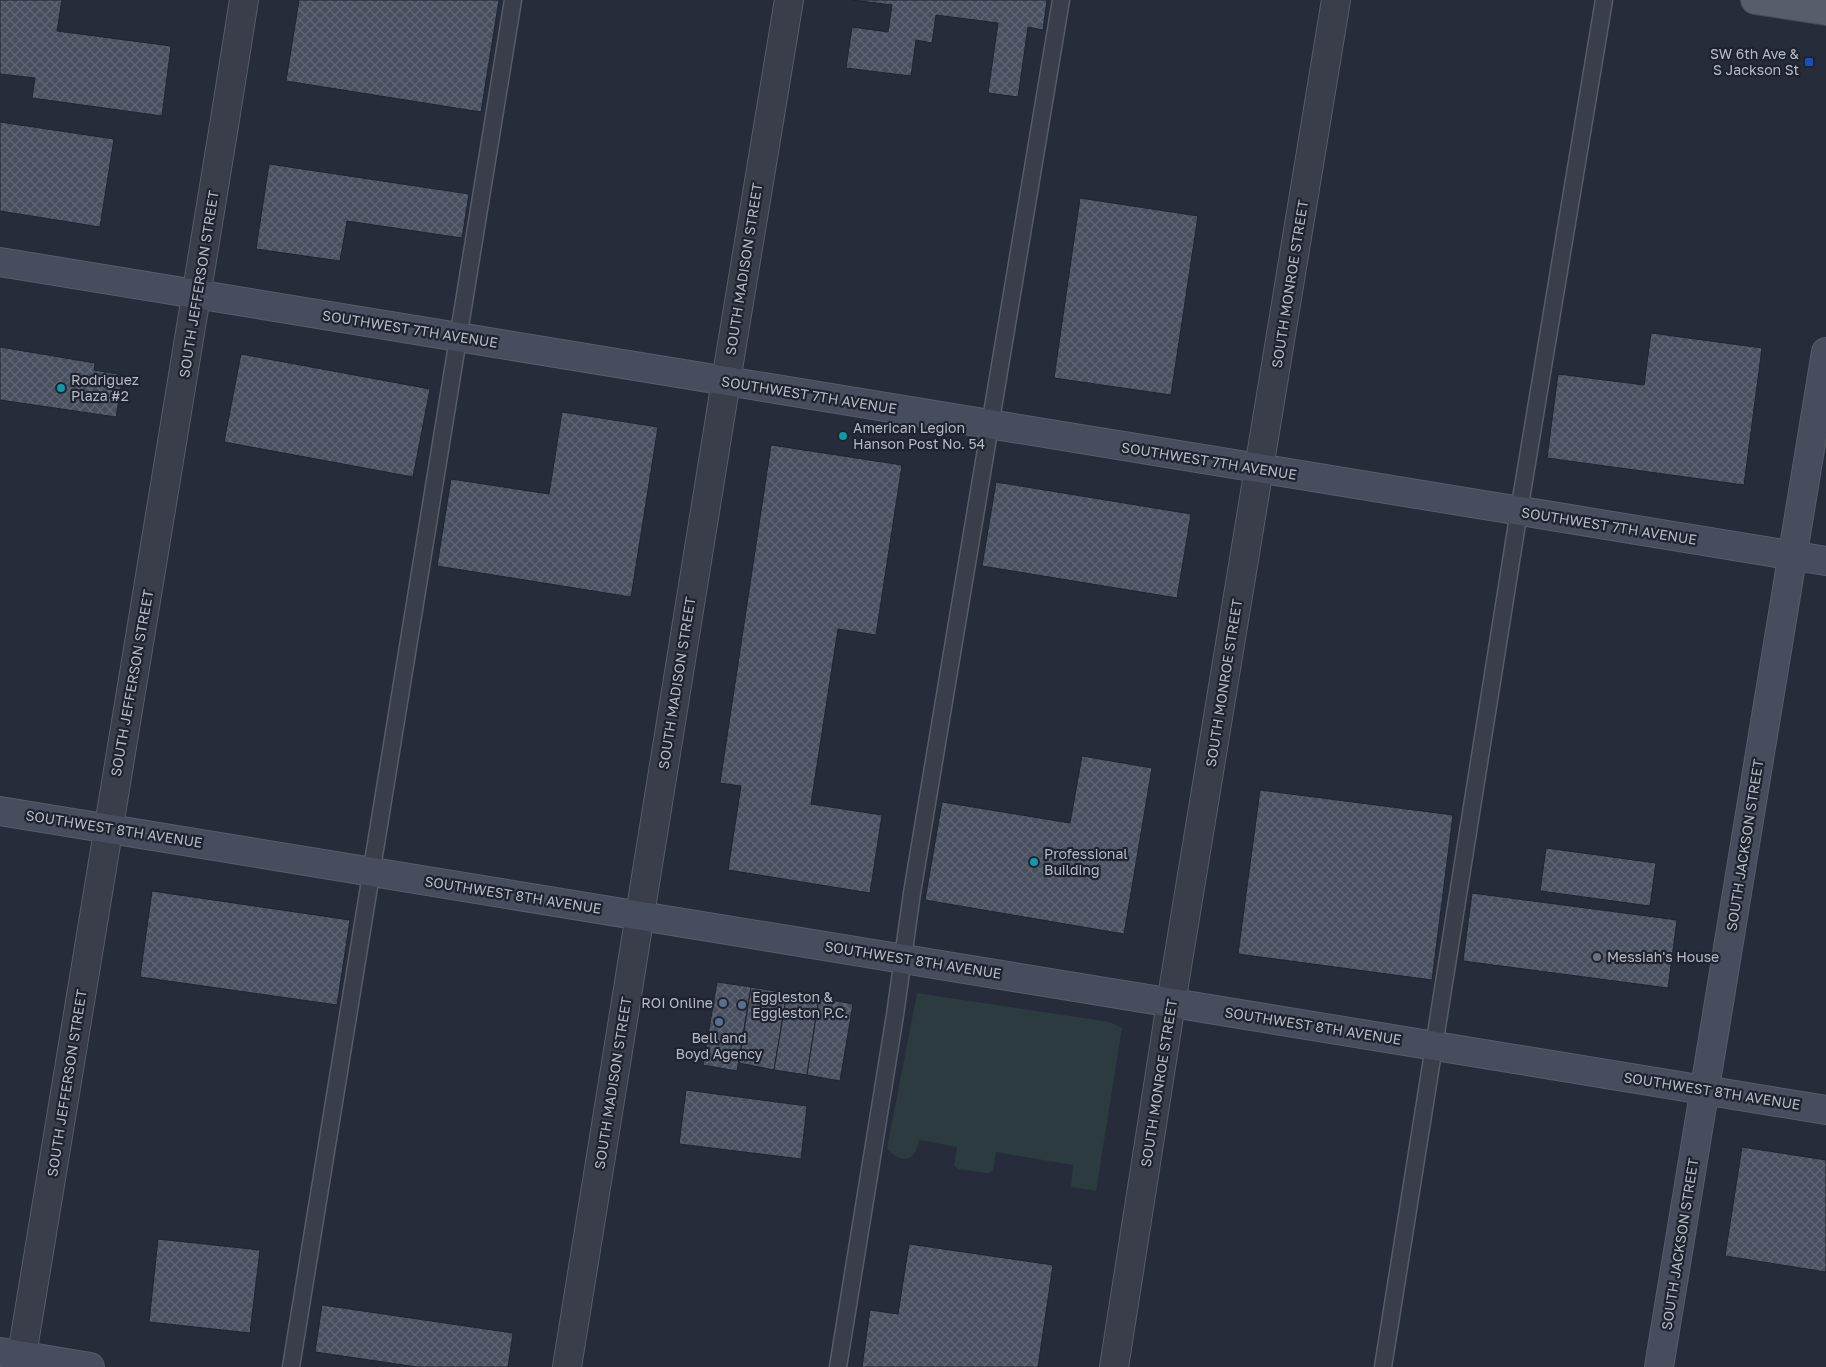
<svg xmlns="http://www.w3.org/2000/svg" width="1826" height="1367" viewBox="0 0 1826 1367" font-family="'Golos Text',sans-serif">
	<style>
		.green { fill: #2b3b3f }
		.building { fill: url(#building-cross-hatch); stroke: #212532 }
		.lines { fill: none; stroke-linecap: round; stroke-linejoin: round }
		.lane-casing { stroke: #585c69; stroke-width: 19 }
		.street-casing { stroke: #585c69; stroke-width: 30 }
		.secondary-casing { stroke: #585c69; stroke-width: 30 }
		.primary-casing { stroke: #434754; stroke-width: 30 }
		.lane { stroke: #3a3e4b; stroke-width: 16 }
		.street { stroke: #3a3e4b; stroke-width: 28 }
		.secondary { stroke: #484d5d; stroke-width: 28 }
		.primary { stroke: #585d6b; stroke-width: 28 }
		.transit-dot { fill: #1a4fb4; stroke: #1f2330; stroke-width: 2 }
		.culture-dot { fill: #0f9aa8; stroke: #1f2330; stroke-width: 2 }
		.worship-dot { fill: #6b7280; stroke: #1f2330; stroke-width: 2 }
		.service-dot { fill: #5c6f8a; stroke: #1f2330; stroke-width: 2 }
		.labels { text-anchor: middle; stroke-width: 4.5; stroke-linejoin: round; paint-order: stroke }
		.poi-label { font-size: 14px; fill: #b6bac6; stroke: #1f2330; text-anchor: start }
		.street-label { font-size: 14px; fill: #b6bac6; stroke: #1f2330 }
	</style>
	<defs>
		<pattern id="building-cross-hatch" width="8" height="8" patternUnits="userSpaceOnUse" patternTransform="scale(1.25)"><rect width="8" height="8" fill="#484f5e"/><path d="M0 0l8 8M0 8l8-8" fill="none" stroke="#606674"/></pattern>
	</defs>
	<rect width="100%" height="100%" fill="#262c3a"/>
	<path class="green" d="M 917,993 L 1110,1022 L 1122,1028 L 1096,1191 L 1071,1187 L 1073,1165 L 996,1152 L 993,1171 L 987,1173 L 958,1169 L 954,1166 L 957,1147 L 919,1140 C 916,1161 902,1166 887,1148 Z"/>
	<g class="building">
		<polygon points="0,0 62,0 57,31 171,46 162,116 32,98 35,78 0,74"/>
		<polygon points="299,0 499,0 481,112 286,81"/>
		<polygon points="853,0 1047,0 1043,30 1028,27 1018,97 988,93 998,23 936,15 932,43 916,40 911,76 846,68 852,27 888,32 892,5"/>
		<polygon points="0,122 114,139 100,227 0,211"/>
		<polygon points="269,164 469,194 462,238 347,221 340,261 256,249"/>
		<polygon points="1080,198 1198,216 1171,395 1054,378"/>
		<polygon points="1651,333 1762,348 1744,485 1547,458 1558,374 1644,385"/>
		<polygon points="0,347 95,363 94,370 123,375 116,417 0,400"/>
		<polygon points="241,354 430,389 413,477 224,442"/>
		<polygon points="562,412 658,427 631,597 437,566 451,479 549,494"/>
		<polygon points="771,445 902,465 876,635 838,629 811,804 882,815 870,893 728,870 741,786 720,783"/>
		<polygon points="996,482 1191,514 1177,598 982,566"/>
		<polygon points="1082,756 1152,768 1124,934 925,900 942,802 1070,823"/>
		<polygon points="1260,790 1453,815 1432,980 1238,954"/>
		<polygon points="1546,848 1656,863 1650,906 1540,891"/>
		<polygon points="152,891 350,920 337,1005 140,977"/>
		<polygon points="1472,893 1677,920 1668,988 1463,961"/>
		<polygon points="717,982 751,987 737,1071 703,1065"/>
		<polygon points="751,987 787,993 774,1070 739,1063"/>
		<polygon points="787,993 819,998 807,1075 774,1070"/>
		<polygon points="819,998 853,1004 840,1081 807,1075"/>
		<polygon points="686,1090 807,1106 801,1159 679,1144"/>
		<polygon points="1742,1147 1826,1160 1826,1272 1725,1256"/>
		<polygon points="158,1239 260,1250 250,1333 149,1322"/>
		<polygon points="909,1244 1053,1265 1038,1367 862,1367 870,1310 898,1314"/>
		<polygon points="322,1305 513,1333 508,1367 417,1367 315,1352"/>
	</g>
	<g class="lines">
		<g class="lane-casing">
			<g id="lane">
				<path d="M 291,1367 C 365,911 437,455 513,0"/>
				<polyline points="838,1367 895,1015 912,893 1061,0"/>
				<polyline points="1383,1367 1519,511 1604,0"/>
			</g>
		</g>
		<g class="street-casing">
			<g id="street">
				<path d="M 20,1367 C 94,911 172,456 244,0"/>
				<polyline points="567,1367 726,381 789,0"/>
				<polyline points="1114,1367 1171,1003 1336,0"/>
			</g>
		</g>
		<g class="secondary-casing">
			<g id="secondary">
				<polyline points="0,262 1826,561"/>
				<polyline points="0,811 1826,1110"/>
				<polyline points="0,1352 90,1367"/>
				<polyline points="1659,1367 1826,352"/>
			</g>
		</g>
		<g class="primary-casing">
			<polyline id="primary" points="1755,0 1826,11"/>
		</g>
		<use href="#lane" class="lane"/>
		<use href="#street" class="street"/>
		<use href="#secondary" class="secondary"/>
		<use href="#primary" class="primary"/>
	</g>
	<rect class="transit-dot" x="1804" y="57" width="10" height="10" rx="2.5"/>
	<g class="culture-dot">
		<circle cx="61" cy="388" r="5"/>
		<circle cx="843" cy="436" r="5"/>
		<circle cx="1034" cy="862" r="5"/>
	</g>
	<circle class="worship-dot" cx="1597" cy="957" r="5"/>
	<g class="service-dot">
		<circle cx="723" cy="1003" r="5"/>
		<circle cx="742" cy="1005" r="5"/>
		<circle cx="719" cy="1022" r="5"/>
	</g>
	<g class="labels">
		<g class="poi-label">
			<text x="1799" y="59" text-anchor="end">SW 6th Ave &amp;<tspan x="1799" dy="16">S Jackson St</tspan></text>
			<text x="71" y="385">Rodriguez<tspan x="71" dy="16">Plaza #2</tspan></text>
			<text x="853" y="433">American Legion<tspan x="853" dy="16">Hanson Post No. 54</tspan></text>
			<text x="1044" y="859">Professional<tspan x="1044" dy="16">Building</tspan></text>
			<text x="1607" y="962">Messiah's House</text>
			<text x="752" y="1002">Eggleston &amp;<tspan x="752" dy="16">Eggleston P.C.</tspan></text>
			<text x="713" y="1008" text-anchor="end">ROI Online</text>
			<text x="719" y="1043" text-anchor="middle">Bell and<tspan x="719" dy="16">Boyd Agency</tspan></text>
		</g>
		<g class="street-label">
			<text transform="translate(744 269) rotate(-81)" y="5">SOUTH MADISON STREET</text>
			<text transform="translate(199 284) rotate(-81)" y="5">SOUTH JEFFERSON STREET</text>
			<text transform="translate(1290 284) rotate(-81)" y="5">SOUTH MONROE STREET</text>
			<text transform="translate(410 329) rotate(9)" y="5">SOUTHWEST 7TH AVENUE</text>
			<text transform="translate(809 395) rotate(9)" y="5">SOUTHWEST 7TH AVENUE</text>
			<text transform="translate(1209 461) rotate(9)" y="5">SOUTHWEST 7TH AVENUE</text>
			<text transform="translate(1609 526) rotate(9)" y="5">SOUTHWEST 7TH AVENUE</text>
			<text transform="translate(132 683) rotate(-80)" y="5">SOUTH JEFFERSON STREET</text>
			<text transform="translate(677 683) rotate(-81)" y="5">SOUTH MADISON STREET</text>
			<text transform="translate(1224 683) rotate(-81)" y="5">SOUTH MONROE STREET</text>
			<text transform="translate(114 829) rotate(9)" y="5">SOUTHWEST 8TH AVENUE</text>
			<text transform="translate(1745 845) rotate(-81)" y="5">SOUTH JACKSON STREET</text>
			<text transform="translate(513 895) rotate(9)" y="5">SOUTHWEST 8TH AVENUE</text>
			<text transform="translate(913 960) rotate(9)" y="5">SOUTHWEST 8TH AVENUE</text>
			<text transform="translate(1313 1026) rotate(9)" y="5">SOUTHWEST 8TH AVENUE</text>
			<text transform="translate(67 1083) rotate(-81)" y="5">SOUTH JEFFERSON STREET</text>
			<text transform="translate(613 1083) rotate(-81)" y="5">SOUTH MADISON STREET</text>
			<text transform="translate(1159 1083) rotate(-81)" y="5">SOUTH MONROE STREET</text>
			<text transform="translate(1712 1091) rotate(9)" y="5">SOUTHWEST 8TH AVENUE</text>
			<text transform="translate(1680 1244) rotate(-81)" y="5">SOUTH JACKSON STREET</text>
		</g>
	</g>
</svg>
